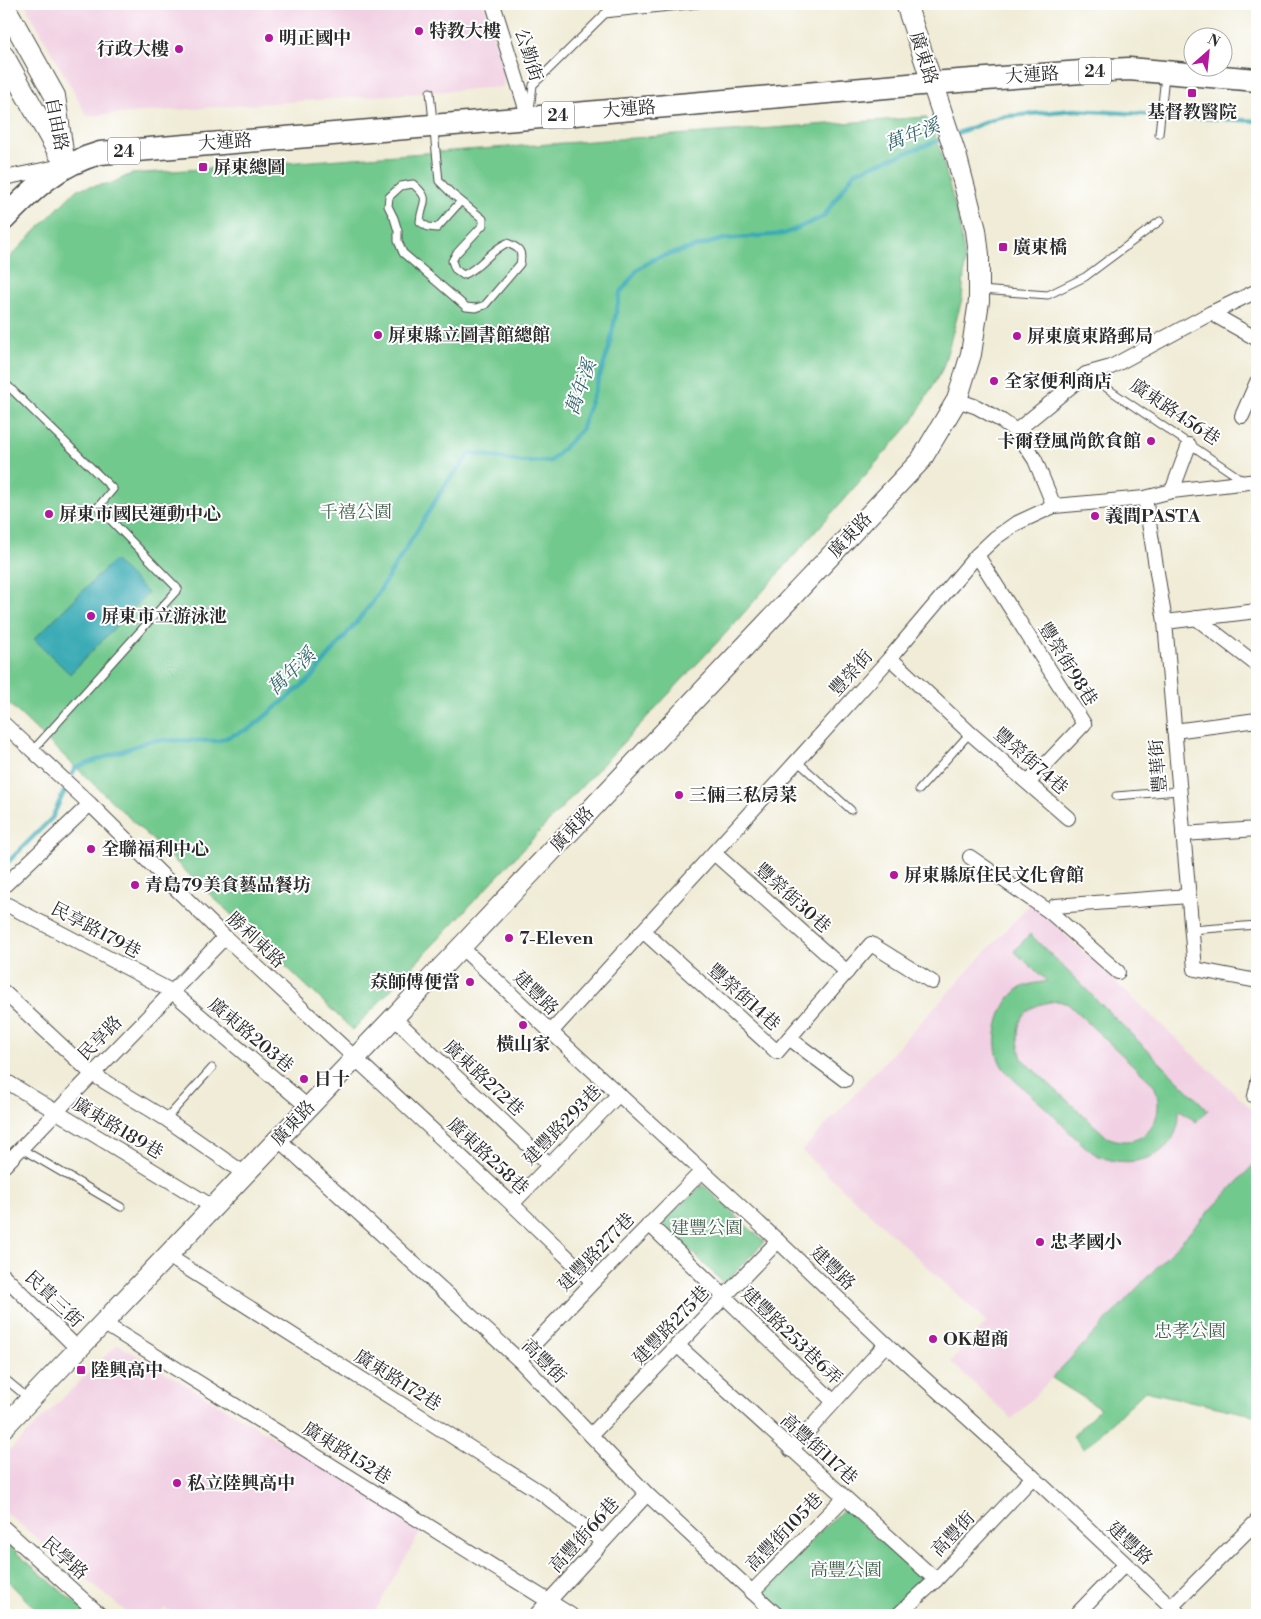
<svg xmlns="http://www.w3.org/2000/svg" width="1261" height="1619" viewBox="0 0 1261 1619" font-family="'Libre Bodoni','Noto Serif TC',serif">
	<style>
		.built { fill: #f1d0e3 }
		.green { fill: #72c98e; stroke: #4e7a5c; fill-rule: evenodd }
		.water { fill: #3aabb5; stroke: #326b70 }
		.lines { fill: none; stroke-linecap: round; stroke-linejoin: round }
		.stream { stroke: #3aabb5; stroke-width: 4.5 }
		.lane-casing { stroke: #494845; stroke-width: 9 }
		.street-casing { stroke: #494845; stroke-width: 16 }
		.secondary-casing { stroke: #494845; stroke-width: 22 }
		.primary-casing { stroke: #494845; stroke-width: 25 }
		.lane { stroke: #fff; stroke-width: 7 }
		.street { stroke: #fff; stroke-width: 14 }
		.secondary { stroke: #fff; stroke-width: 20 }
		.primary { stroke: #fff; stroke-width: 22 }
		.poi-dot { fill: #b5179e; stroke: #fff; stroke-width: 2 }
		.labels { text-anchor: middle; stroke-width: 4; stroke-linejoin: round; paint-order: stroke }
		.shield { fill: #fff; stroke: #6b6b6b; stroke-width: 1 }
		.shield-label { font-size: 16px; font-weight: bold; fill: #2b2b2b }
		.poi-label { font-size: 18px; font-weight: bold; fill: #2b2b2b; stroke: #fff; text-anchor: start }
		.street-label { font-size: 18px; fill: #2b2b2b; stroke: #fff }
		.park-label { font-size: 18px; fill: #44624e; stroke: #fff }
		.water-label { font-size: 19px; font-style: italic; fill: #326569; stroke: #fff }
	</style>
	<rect width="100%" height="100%" fill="#fff"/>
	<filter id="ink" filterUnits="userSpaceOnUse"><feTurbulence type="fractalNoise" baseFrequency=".02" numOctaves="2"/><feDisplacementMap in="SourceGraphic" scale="10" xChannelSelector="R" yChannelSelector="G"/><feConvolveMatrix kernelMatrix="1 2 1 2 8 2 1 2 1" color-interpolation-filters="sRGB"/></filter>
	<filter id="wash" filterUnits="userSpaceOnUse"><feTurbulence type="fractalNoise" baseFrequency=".0096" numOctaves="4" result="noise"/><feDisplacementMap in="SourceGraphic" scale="20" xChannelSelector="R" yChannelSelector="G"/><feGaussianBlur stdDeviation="1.12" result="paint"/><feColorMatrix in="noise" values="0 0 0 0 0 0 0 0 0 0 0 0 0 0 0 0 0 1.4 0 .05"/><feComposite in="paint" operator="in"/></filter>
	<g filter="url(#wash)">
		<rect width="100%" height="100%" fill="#f0ecd7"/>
		<g class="built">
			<polygon points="25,4 484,4 504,72 503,87 87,116"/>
			<polygon points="1031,903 1257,1114 1257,1161 1052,1378 1012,1419 951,1362 987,1322 802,1151"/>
			<polygon points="118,1344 423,1527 373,1615 177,1615 165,1608 155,1615 130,1615 4,1511 4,1456"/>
		</g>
		<g class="green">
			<polygon points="926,117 938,143 959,221 965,262 962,299 943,368 912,422 727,632 353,1030 4,699 4,263 77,189 112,183 131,174"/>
			<path d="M 1030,934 L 1208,1110 L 1196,1122 L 1179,1109 C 1179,1116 1179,1124 1176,1131 C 1165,1163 1118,1170 1092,1152 C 1076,1140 1062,1124 1048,1110 C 1035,1098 1015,1082 1004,1069 C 988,1048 997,1008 1015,992 C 1025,983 1036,984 1047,981 L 1014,951 ZM 1058,1001 L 1068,1004 L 1154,1085 C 1168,1119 1144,1153 1107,1137 L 1022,1059 C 1012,1025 1020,1004 1058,1001 Z"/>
			<polygon points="1257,1161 1257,1416 1145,1391 1084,1449 1073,1436 1100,1408 1052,1378"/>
			<polygon points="703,1185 764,1242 724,1284 662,1222"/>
			<polygon points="844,1509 922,1579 884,1615 787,1615 760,1590"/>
			<polygon points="4,1542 89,1615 41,1615 4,1577"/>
		</g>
		<polygon class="water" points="114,560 148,593 70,674 34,639"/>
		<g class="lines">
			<g class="stream">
				<polyline points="955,134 999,117 1074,110 1257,121"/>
				<polyline points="4,866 52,818 75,768 152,740 218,741 251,728 310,679 372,603 447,482 471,453 522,462 551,461 581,430 609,349 620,293 638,269 656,258 724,239 784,234 823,217 855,172 945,138"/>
			</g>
		</g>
	</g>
	<g filter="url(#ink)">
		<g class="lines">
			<g class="lane-casing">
				<g id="lane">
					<polyline points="604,14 698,4"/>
					<path d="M 430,92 L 439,181 L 451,193 L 483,219 L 483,225 L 456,254 L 452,261 L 455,269 L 463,275 C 480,269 490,250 507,243 C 519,248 523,250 520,264 L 485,305 L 476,308 L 466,307 L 403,253 L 398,241 L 398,231 L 394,218 L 388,206 L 389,197 L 401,186 L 413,184 C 433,201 421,201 420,222 L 428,227 L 437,228 L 461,201"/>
					<polyline points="530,110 533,85 615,4"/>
					<polyline points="1159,134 1165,75"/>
					<polyline points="980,290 1048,295 1085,277 1160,221"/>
					<polyline points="1086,374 1244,481"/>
					<polyline points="4,382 113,489 98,507 178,589 33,750"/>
					<polyline points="797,761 851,810"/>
					<polyline points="919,790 970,733"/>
					<polyline points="1116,796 1179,791"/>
					<polyline points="1191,930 1257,925"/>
					<polyline points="1251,1098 1257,1071"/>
					<polyline points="166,1119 212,1068"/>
					<polyline points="20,1148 121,1207"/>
					<polyline points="4,1378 28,1398"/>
				</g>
			</g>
			<g class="street-casing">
				<g id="street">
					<polyline points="493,4 529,118"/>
					<polyline points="4,178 57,167"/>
					<polyline points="1211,313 1257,339"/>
					<polyline points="957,400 977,407 1002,421 1016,431 1035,460 1054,506"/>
					<polyline points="1242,416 1257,382"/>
					<polyline points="1016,431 1086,374 1111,367 1211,313 1257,291"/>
					<polyline points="1172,491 1189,445"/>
					<polyline points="1145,498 1165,622 1195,969 1257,981"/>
					<polyline points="977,555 1084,724 1028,783"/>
					<polyline points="1196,618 1257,665"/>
					<polyline points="1165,622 1257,611"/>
					<polyline points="890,658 970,733 1068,818"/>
					<polyline points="4,724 90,804 225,937 512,1204 593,1282"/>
					<polyline points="1174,731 1257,720"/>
					<polyline points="1183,834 1257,829"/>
					<polyline points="714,853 847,972"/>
					<polyline points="970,857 1050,912 1055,906 1189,896"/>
					<polyline points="4,886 90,804"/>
					<polyline points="4,903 171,991 308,1107"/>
					<polyline points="1050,912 1118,972"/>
					<polyline points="643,931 777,1052 871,944 932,982"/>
					<polyline points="461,947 551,1032 778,1241 886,1344 1033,1477 1180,1615"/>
					<polyline points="4,992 92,1074 166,1119 245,1174"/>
					<polyline points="393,1017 549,1165"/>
					<polyline points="551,1032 797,761 890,658 977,555 995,538 1015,524 1054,506 1145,498 1172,491 1257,481"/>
					<polyline points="789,1038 845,1080"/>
					<polyline points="4,1080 213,1207"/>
					<polyline points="278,1139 519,1360 647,1494 777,1615"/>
					<polyline points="4,1166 225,937"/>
					<polyline points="512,1204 619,1094"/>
					<polyline points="649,1224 834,1402"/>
					<polyline points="168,1256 543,1494 603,1542"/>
					<polyline points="4,1276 78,1349"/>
					<polyline points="103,1323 571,1615"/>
					<polyline points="677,1345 936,1580"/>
					<polyline points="519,1360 593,1282 702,1171"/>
					<polyline points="591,1435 778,1241"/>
					<polyline points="791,1450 886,1344"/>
					<polyline points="4,1528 100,1615"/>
					<polyline points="752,1592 844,1498"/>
					<polyline points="1171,1607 1257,1521"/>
					<polyline points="536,1615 647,1494"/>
					<polyline points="898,1615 936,1580 1033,1477"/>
					<polyline points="1076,1615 1125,1564"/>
				</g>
			</g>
			<g class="secondary-casing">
				<g id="secondary">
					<polyline points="4,5 55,96 65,166"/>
					<polyline points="4,56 59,154"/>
					<polyline points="4,1427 461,947 921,460 957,400 971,354 979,301 979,255 976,230 957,158 906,4"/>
				</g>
			</g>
			<g class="primary-casing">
				<path id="primary" d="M 4,219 C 34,188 57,165 100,153 L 529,118 L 932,83 L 1109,70 L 1129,69 L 1257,80"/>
			</g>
			<use href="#lane" class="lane"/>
			<use href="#street" class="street"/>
			<use href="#secondary" class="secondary"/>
			<use href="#primary" class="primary"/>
		</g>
	</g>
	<g class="poi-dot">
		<circle cx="419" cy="31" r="5"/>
		<circle cx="269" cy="38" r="5"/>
		<circle cx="179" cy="49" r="5"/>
		<rect x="1187" y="88" width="10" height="10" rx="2.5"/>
		<rect x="198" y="162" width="10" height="10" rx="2.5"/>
		<rect x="998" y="242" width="10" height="10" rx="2.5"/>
		<circle cx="378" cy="335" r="5"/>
		<circle cx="1017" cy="336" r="5"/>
		<circle cx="994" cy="381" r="5"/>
		<circle cx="1151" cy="441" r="5"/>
		<circle cx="49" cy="514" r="5"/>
		<circle cx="1095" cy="516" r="5"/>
		<circle cx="91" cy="616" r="5"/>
		<circle cx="679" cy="795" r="5"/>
		<circle cx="91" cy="849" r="5"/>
		<circle cx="894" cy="875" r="5"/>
		<circle cx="135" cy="885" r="5"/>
		<circle cx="509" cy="938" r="5"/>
		<circle cx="470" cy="982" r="5"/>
		<circle cx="523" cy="1025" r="5"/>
		<circle cx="304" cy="1079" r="5"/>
		<circle cx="1040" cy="1242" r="5"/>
		<circle cx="933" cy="1339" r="5"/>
		<rect x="76" y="1365" width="10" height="10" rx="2.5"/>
		<circle cx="177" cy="1483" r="5"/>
	</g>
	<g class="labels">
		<g class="shield">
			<rect x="1079" y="57.5" width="32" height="27" rx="4"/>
			<rect x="542" y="101.5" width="32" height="27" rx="4"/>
			<rect x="108" y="137.5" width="32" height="27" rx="4"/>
		</g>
		<g class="shield-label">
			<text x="1095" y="77">24</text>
			<text x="558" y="121">24</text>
			<text x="124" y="157">24</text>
		</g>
		<g class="poi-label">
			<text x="429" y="37">特教大樓</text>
			<text x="279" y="44">明正國中</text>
			<text x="169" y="55" text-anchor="end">行政大樓</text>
			<text x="1192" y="118" text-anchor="middle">基督教醫院</text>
			<text x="213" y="173">屏東總圖</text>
			<text x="1013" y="253">廣東橋</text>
			<text x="388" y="341">屏東縣立圖書館總館</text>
			<text x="1027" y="342">屏東廣東路郵局</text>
			<text x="1004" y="387">全家便利商店</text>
			<text x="1141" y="447" text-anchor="end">卡爾登風尚飲食館</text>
			<text x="59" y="520">屏東市國民運動中心</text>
			<text x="1105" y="522">義間PASTA</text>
			<text x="101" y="622">屏東市立游泳池</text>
			<text x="689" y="801">三倆三私房菜</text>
			<text x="101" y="855">全聯福利中心</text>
			<text x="904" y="881">屏東縣原住民文化會館</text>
			<text x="145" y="891">青島79美食藝品餐坊</text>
			<text x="519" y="944">7-Eleven</text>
			<text x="460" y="988" text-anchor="end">𡘙師傅便當</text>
			<text x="523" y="1050" text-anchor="middle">橫山家</text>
			<text x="314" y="1085">日十</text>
			<text x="1050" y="1248">忠孝國小</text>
			<text x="943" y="1345">OK超商</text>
			<text x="91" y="1376">陸興高中</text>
			<text x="187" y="1489">私立陸興高中</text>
		</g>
		<g class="street-label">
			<text transform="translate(529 55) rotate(73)" y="6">公勤街</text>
			<text transform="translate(924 58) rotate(72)" y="6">廣東路</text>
			<text transform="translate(1032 75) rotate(-4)" y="6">大連路</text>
			<text transform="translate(629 109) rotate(-5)" y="6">大連路</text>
			<text transform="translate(57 124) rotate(79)" y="6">自由路</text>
			<text transform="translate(225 142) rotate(-4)" y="6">大連路</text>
			<text transform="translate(1175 412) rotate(34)" y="6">廣東路456巷</text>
			<text transform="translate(850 535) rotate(-47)" y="6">廣東路</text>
			<text transform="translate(1068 664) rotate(58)" y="6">豐榮街98巷</text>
			<text transform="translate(851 673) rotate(-48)" y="6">豐榮街</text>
			<text transform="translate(1031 761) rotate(41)" y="6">豐榮街74巷</text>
			<text transform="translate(1158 766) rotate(-95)" y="6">豐華街</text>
			<text transform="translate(572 829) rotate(-47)" y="6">廣東路</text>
			<text transform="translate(793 898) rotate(42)" y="6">豐榮街30巷</text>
			<text transform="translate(96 930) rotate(28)" y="6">民享路179巷</text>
			<text transform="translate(256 940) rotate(43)" y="6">勝利東路</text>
			<text transform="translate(536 993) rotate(44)" y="6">建豐路</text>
			<text transform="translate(744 997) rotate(42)" y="6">豐榮街14巷</text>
			<text transform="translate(251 1035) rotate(40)" y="6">廣東路203巷</text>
			<text transform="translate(100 1038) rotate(-46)" y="6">民享路</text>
			<text transform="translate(484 1078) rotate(43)" y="6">廣東路272巷</text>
			<text transform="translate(293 1123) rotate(-47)" y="6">廣東路</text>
			<text transform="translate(562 1125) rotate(-46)" y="6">建豐路293巷</text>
			<text transform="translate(118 1128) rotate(31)" y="6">廣東路189巷</text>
			<text transform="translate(488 1156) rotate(43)" y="6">廣東路258巷</text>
			<text transform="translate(596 1252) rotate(-46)" y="6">建豐路277巷</text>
			<text transform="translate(833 1268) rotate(44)" y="6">建豐路</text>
			<text transform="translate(54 1299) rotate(44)" y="6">民貴三街</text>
			<text transform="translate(671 1325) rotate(-46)" y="6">建豐路275巷</text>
			<text transform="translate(792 1336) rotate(44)" y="6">建豐路253巷6弄</text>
			<text transform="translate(544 1361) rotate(45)" y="6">高豐街</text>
			<text transform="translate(398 1380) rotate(32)" y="6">廣東路172巷</text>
			<text transform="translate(819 1449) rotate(42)" y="6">高豐街117巷</text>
			<text transform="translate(347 1453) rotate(32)" y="6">廣東路152巷</text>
			<text transform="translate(784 1532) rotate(-46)" y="6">高豐街105巷</text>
			<text transform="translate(953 1534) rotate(-47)" y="6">高豐街</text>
			<text transform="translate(584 1535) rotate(-48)" y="6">高豐街66巷</text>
			<text transform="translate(1130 1543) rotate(43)" y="6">建豐路</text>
			<text transform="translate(65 1558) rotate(42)" y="6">民學路</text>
		</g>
		<g class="park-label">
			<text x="356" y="518">千禧公園</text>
			<text x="707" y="1234">建豐公園</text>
			<text x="1190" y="1337">忠孝公園</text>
			<text x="846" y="1576">高豐公園</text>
		</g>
		<g class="water-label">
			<text transform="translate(912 134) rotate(-21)" y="7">萬年溪</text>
			<text transform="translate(580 387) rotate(-71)" y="7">萬年溪</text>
			<text transform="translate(291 671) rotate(-44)" y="7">萬年溪</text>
		</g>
	</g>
	<rect width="1261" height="1619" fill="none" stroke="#fff" stroke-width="20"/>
	<g transform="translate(1208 52) rotate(27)"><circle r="24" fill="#ffffff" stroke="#aaaaaa"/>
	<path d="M0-4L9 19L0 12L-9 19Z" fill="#b5179e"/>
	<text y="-8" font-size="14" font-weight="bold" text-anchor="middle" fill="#2b2b2b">N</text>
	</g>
</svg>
